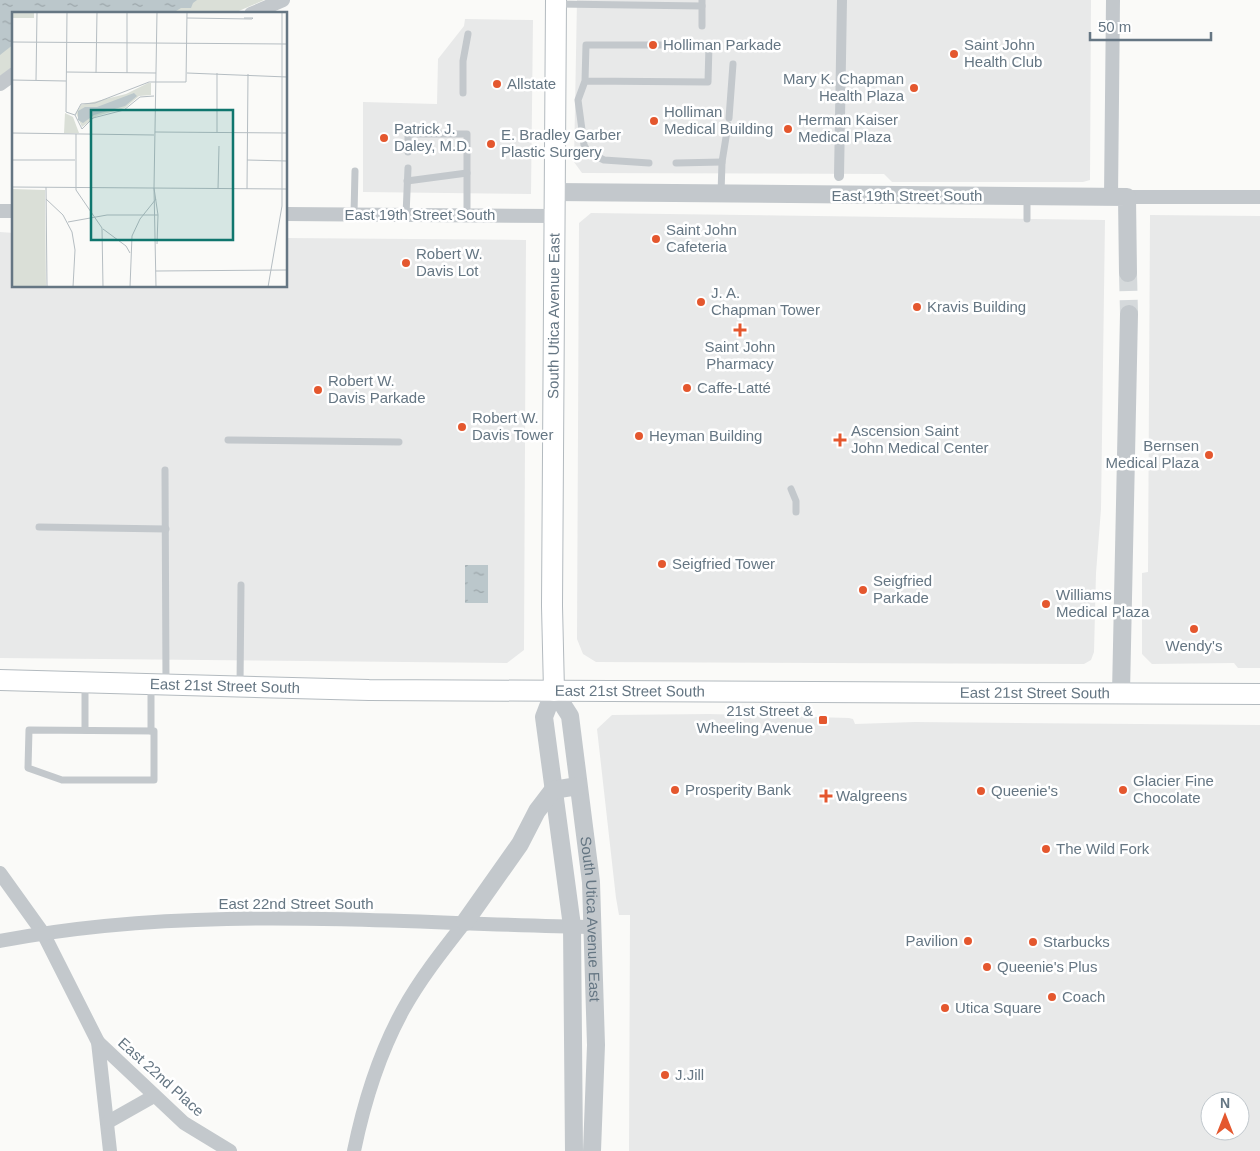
<svg xmlns="http://www.w3.org/2000/svg" width="1260" height="1151" viewBox="0 0 1260 1151" font-family="Arial,sans-serif">
	<style>
		.built { fill: #e8e9e9; fill-rule: evenodd }
		.green { fill: #dadfd7 }
		.water { fill: url(#water-ripples) }
		.lines { fill: none; stroke-linecap: round; stroke-linejoin: round }
		.tertiary-tunnel { stroke: #d5d9db; stroke-width: 18; stroke-dasharray: 18 9; stroke-linecap: butt }
		.secondary-casing { stroke: #b3babf; stroke-width: 22 }
		.service { stroke: #c3c8cc; stroke-width: 7 }
		.pedestrian { stroke: #c3c8cc; stroke-width: 10 }
		.minor { stroke: #c3c8cc; stroke-width: 14 }
		.tertiary { stroke: #c3c8cc; stroke-width: 18 }
		.secondary { stroke: #fff; stroke-width: 20 }
		.poi-dot { fill: #e4572e; stroke: #fff; stroke-width: 2 }
		.labels { text-anchor: middle; stroke-width: 5; stroke-linejoin: round; paint-order: stroke }
		.poi-label { font-size: 15px; fill: #657683; stroke: #fff; text-anchor: start }
		.street-label { font-size: 15px; fill: #657683; stroke: #fff }
		.inset-road { fill: none; stroke: #b5bdc2; stroke-width: 1 }
		.view { fill: #0f766e; fill-opacity: 0.15; stroke: #0f766e; stroke-width: 2.5 }
		.inset-edge { fill: none; stroke: #657683; stroke-width: 2.5 }
	</style>
	<defs>
		<pattern id="water-ripples" width="26" height="14" patternUnits="userSpaceOnUse" patternTransform="scale(1.25)"><rect width="26" height="14" fill="#bbc7cb"/><path d="M2 4q2-2 4 0t4 0M15 11q2-2 4 0t4 0" fill="none" stroke="#9ca6aa"/></pattern>
	</defs>
	<rect width="100%" height="100%" fill="#fafaf8"/>
	<g class="built">
		<polygon points="577,0 1091,0 1090,180 1083,182 892,182 884,174 582,173 574,162"/>
		<polygon points="465,19 533,20 531,194 363,192 363,102 437,104 438,59 464,26"/>
		<polygon points="591,213 1105,220 1101,509 1096,573 1094,652 1091,660 1084,664 596,662 583,654 577,639 579,223"/>
		<polygon points="1150,215 1260,216 1260,668 1238,668 1234,663 1152,664 1142,654 1142,573 1148,572"/>
		<polygon points="0,232 14,233 14,286 286,286 286,238 526,240 524,650 507,663 0,658"/>
		<path d="M 709,714 L 849,718 L 853,719 L 855,724 L 915,722 L 1260,725 L 1260,1151 L 629,1151 L 630,915 L 619,915 L 616,898 L 597,729 L 612,715 ZM 1210,1101 L 1240,1101 L 1240,1131 L 1210,1131 Z"/>
	</g>
	<polygon class="green" points="0,0 264,0 232,14 14,14 14,66 0,76"/>
	<g class="water">
		<polygon points="0,0 197,0 193,3 191,8 181,8 171,14 14,14 14,44 0,55"/>
		<rect x="465" y="565" width="23" height="38"/>
	</g>
	<g class="lines">
		<polyline class="tertiary-tunnel" points="1128,273 1129,314"/>
		<g class="secondary-casing">
			<g id="secondary">
				<path id="s2" d="M 0,680 L 369,690 L 1260,694"/>
				<path id="s3" d="M 554,691 L 552,606 L 556,0"/>
			</g>
		</g>
		<g class="service">
			<polyline points="702,0 702,26"/>
			<polyline points="558,4 702,6"/>
			<polyline points="585,81 586,45 709,45 708,82 585,81 578,100 584,145 588,152 604,160 649,163"/>
			<polyline points="463,93 463,61 468,34"/>
			<polyline points="729,118 733,64"/>
			<polyline points="408,152 408,134 467,134 467,215"/>
			<polyline points="676,163 722,162"/>
			<polyline points="407,181 467,173"/>
			<polyline points="721,194 722,162 728,125"/>
			<polyline points="354,214 355,171"/>
			<polyline points="406,215 408,168"/>
			<polyline points="1027,219 1027,197"/>
			<polyline points="228,440 399,442"/>
			<polyline points="165,470 166,682"/>
			<polyline points="791,489 796,501 796,512"/>
			<polyline points="39,527 166,529"/>
			<polyline points="240,685 241,585"/>
			<polyline points="151,686 151,731"/>
			<polygon points="29,730 154,731 154,780 62,780 28,768"/>
			<polyline points="85,730 85,683"/>
		</g>
		<polyline class="pedestrian" points="839,176 842,0"/>
		<g class="minor">
			<polyline points="251,14 283,0"/>
			<polyline points="0,84 14,74"/>
			<polyline points="1111,197 1113,0"/>
			<polyline points="1127,197 1260,197"/>
			<polyline points="0,211 14,211"/>
			<polyline points="286,214 554,216"/>
			<polyline points="0,873 43,933 98,1042 110,1151"/>
			<path d="M 0,941 C 195,903 397,924 594,927"/>
			<polyline points="98,1042 184,1123 230,1151"/>
			<polyline points="108,1122 154,1096"/>
			<path d="M 354,1151 C 364,1102 379,1054 403,1010 C 420,979 443,950 465,922"/>
		</g>
		<g class="tertiary">
			<polyline points="554,192 1127,197 1128,273"/>
			<path id="s1" d="M 554,691 L 570,716 L 591,882 L 596,1045 L 592,1151"/>
			<polyline points="554,691 544,717 572,926 574,1151"/>
			<polyline points="1121,693 1129,314"/>
			<polyline points="465,922 520,844 537,811 553,790 578,786"/>
		</g>
		<use href="#secondary" class="secondary"/>
	</g>
	<g class="poi-dot">
		<circle cx="653" cy="45" r="5"/>
		<circle cx="954" cy="54" r="5"/>
		<circle cx="497" cy="84" r="5"/>
		<circle cx="914" cy="88" r="5"/>
		<circle cx="654" cy="121" r="5"/>
		<circle cx="788" cy="129" r="5"/>
		<circle cx="384" cy="138" r="5"/>
		<circle cx="491" cy="144" r="5"/>
		<circle cx="656" cy="239" r="5"/>
		<circle cx="406" cy="263" r="5"/>
		<circle cx="701" cy="302" r="5"/>
		<circle cx="917" cy="307" r="5"/>
		<path d="M737.5 322.5h5v5h5v5h-5v5h-5v-5h-5v-5h5z"/>
		<circle cx="687" cy="388" r="5"/>
		<circle cx="318" cy="390" r="5"/>
		<circle cx="462" cy="427" r="5"/>
		<circle cx="639" cy="436" r="5"/>
		<path d="M837.5 432.5h5v5h5v5h-5v5h-5v-5h-5v-5h5z"/>
		<circle cx="1209" cy="455" r="5"/>
		<circle cx="662" cy="564" r="5"/>
		<circle cx="863" cy="590" r="5"/>
		<circle cx="1046" cy="604" r="5"/>
		<circle cx="1194" cy="629" r="5"/>
		<rect x="818" y="715" width="10" height="10" rx="2.5"/>
		<circle cx="675" cy="790" r="5"/>
		<circle cx="1123" cy="790" r="5"/>
		<circle cx="981" cy="791" r="5"/>
		<path d="M823.5 788.5h5v5h5v5h-5v5h-5v-5h-5v-5h5z"/>
		<circle cx="1046" cy="849" r="5"/>
		<circle cx="968" cy="941" r="5"/>
		<circle cx="1033" cy="942" r="5"/>
		<circle cx="987" cy="967" r="5"/>
		<circle cx="1052" cy="997" r="5"/>
		<circle cx="945" cy="1008" r="5"/>
		<circle cx="665" cy="1075" r="5"/>
	</g>
	<g class="labels">
		<g class="poi-label">
			<text x="663" y="50">Holliman Parkade</text>
			<text x="964" y="50">Saint John<tspan x="964" dy="17">Health Club</tspan></text>
			<text x="904" y="84" text-anchor="end">Mary K. Chapman<tspan x="904" dy="17">Health Plaza</tspan></text>
			<text x="507" y="89">Allstate</text>
			<text x="664" y="117">Holliman<tspan x="664" dy="17">Medical Building</tspan></text>
			<text x="798" y="125">Herman Kaiser<tspan x="798" dy="17">Medical Plaza</tspan></text>
			<text x="394" y="134">Patrick J.<tspan x="394" dy="17">Daley, M.D.</tspan></text>
			<text x="501" y="140">E. Bradley Garber<tspan x="501" dy="17">Plastic Surgery</tspan></text>
			<text x="666" y="235">Saint John<tspan x="666" dy="17">Cafeteria</tspan></text>
			<text x="416" y="259">Robert W.<tspan x="416" dy="17">Davis Lot</tspan></text>
			<text x="711" y="298">J. A.<tspan x="711" dy="17">Chapman Tower</tspan></text>
			<text x="927" y="312">Kravis Building</text>
			<text x="740" y="352" text-anchor="middle">Saint John<tspan x="740" dy="17">Pharmacy</tspan></text>
			<text x="328" y="386">Robert W.<tspan x="328" dy="17">Davis Parkade</tspan></text>
			<text x="697" y="393">Caffe-Latté</text>
			<text x="472" y="423">Robert W.<tspan x="472" dy="17">Davis Tower</tspan></text>
			<text x="851" y="436">Ascension Saint<tspan x="851" dy="17">John Medical Center</tspan></text>
			<text x="649" y="441">Heyman Building</text>
			<text x="1199" y="451" text-anchor="end">Bernsen<tspan x="1199" dy="17">Medical Plaza</tspan></text>
			<text x="672" y="569">Seigfried Tower</text>
			<text x="873" y="586">Seigfried<tspan x="873" dy="17">Parkade</tspan></text>
			<text x="1056" y="600">Williams<tspan x="1056" dy="17">Medical Plaza</tspan></text>
			<text x="1194" y="651" text-anchor="middle">Wendy's</text>
			<text x="813" y="716" text-anchor="end">21st Street &amp;<tspan x="813" dy="17">Wheeling Avenue</tspan></text>
			<text x="1133" y="786">Glacier Fine<tspan x="1133" dy="17">Chocolate</tspan></text>
			<text x="685" y="795">Prosperity Bank</text>
			<text x="991" y="796">Queenie's</text>
			<text x="836" y="801">Walgreens</text>
			<text x="1056" y="854">The Wild Fork</text>
			<text x="958" y="946" text-anchor="end">Pavilion</text>
			<text x="1043" y="947">Starbucks</text>
			<text x="997" y="972">Queenie's Plus</text>
			<text x="1062" y="1002">Coach</text>
			<text x="955" y="1013">Utica Square</text>
			<text x="675" y="1080">J.Jill</text>
		</g>
		<g class="street-label">
			<text x="907" y="201">East 19th Street South</text>
			<text x="420" y="220">East 19th Street South</text>
			<text dy="5" stroke="none"><textPath href="#s3" startOffset="375">South Utica Avenue East</textPath></text>
			<text dy="5" stroke="none"><textPath href="#s2" startOffset="225">East 21st Street South</textPath></text>
			<text dy="5" stroke="none"><textPath href="#s2" startOffset="630">East 21st Street South</textPath></text>
			<text dy="5" stroke="none"><textPath href="#s2" startOffset="1035">East 21st Street South</textPath></text>
			<text x="296" y="909">East 22nd Street South</text>
			<text dy="5" stroke="none"><textPath href="#s1" startOffset="234">South Utica Avenue East</textPath></text>
			<text transform="translate(161 1077) rotate(42)" y="5">East 22nd Place</text>
		</g>
	</g>
	<g transform="translate(12 12)">
		<rect width="275" height="275" fill="#fafaf8"/>
		<path d="M 0,0 L 22,0 L 22,6 L 0,6 ZM 136,71 L 139,71 L 139,83 L 127,84 L 113,96 L 85,104 L 70,115 L 64,101 L 69,93 L 114,82 ZM 53,101 L 61,105 L 67,121 L 52,121 ZM 0,177 L 33,178 L 34,275 L 0,275 Z" fill="#dadfd7"/>
		<path d="M 122,81 L 125,84 L 113,94 L 82,103 L 71,111 L 66,108 L 66,99 L 73,95 L 85,95 Z" fill="#bbc7cb"/>
		<path class="inset-road" d="M 55,0 L 54,100 L 63,103M 175,6 L 240,7 L 241,6 L 232,6M 0,30 L 275,32M 54,60 L 144,61M 84,61 L 85,0M 115,61 L 115,0M 175,61 L 275,65M 0,68 L 54,69M 24,68 L 25,0M 63,103 L 69,92 L 83,91 L 137,70 L 174,70 L 175,0M 63,103 L 70,117M 70,117 L 81,106 L 112,98 L 128,85 L 142,84M 143,120 L 275,121M 205,120 L 205,61M 0,121 L 142,123M 64,122 L 64,178 L 90,216 L 91,275M 0,148 L 63,148M 235,148 L 275,149M 0,175 L 275,177M 34,175 L 35,275M 142,176 L 144,275M 142,176 L 146,203 L 145,232M 142,176 L 145,0M 206,177 L 207,134M 235,177 L 236,62M 34,187 L 51,203 L 60,220 L 63,238 L 61,275M 56,210 L 95,203 L 146,203M 91,217 L 114,234 L 118,241M 144,259 L 275,258M 118,275 L 120,224 L 128,207 L 144,187M 256,275 L 270,194 L 270,0"/>
		<path class="view" d="M 79,98 L 221,98 L 221,228 L 79,228 Z"/>
		<rect width="275" height="275" class="inset-edge"/>
	</g>
	<g transform="translate(1225 1116)"><circle r="24" fill="#ffffff" stroke="#c1c8cd"/>
	<path d="M0-4L9 19L0 12L-9 19Z" fill="#e4572e"/>
	<text y="-8" font-size="14" font-weight="bold" text-anchor="middle" fill="#657683">N</text>
	</g>
	<path d="M1090 32v8h121v-8" fill="none" stroke="#657683" stroke-width="2.5"/>
	<text x="1098" y="32" font-size="15" fill="#657683" stroke="#ffffff" stroke-width="4" paint-order="stroke">50 m</text>
</svg>
